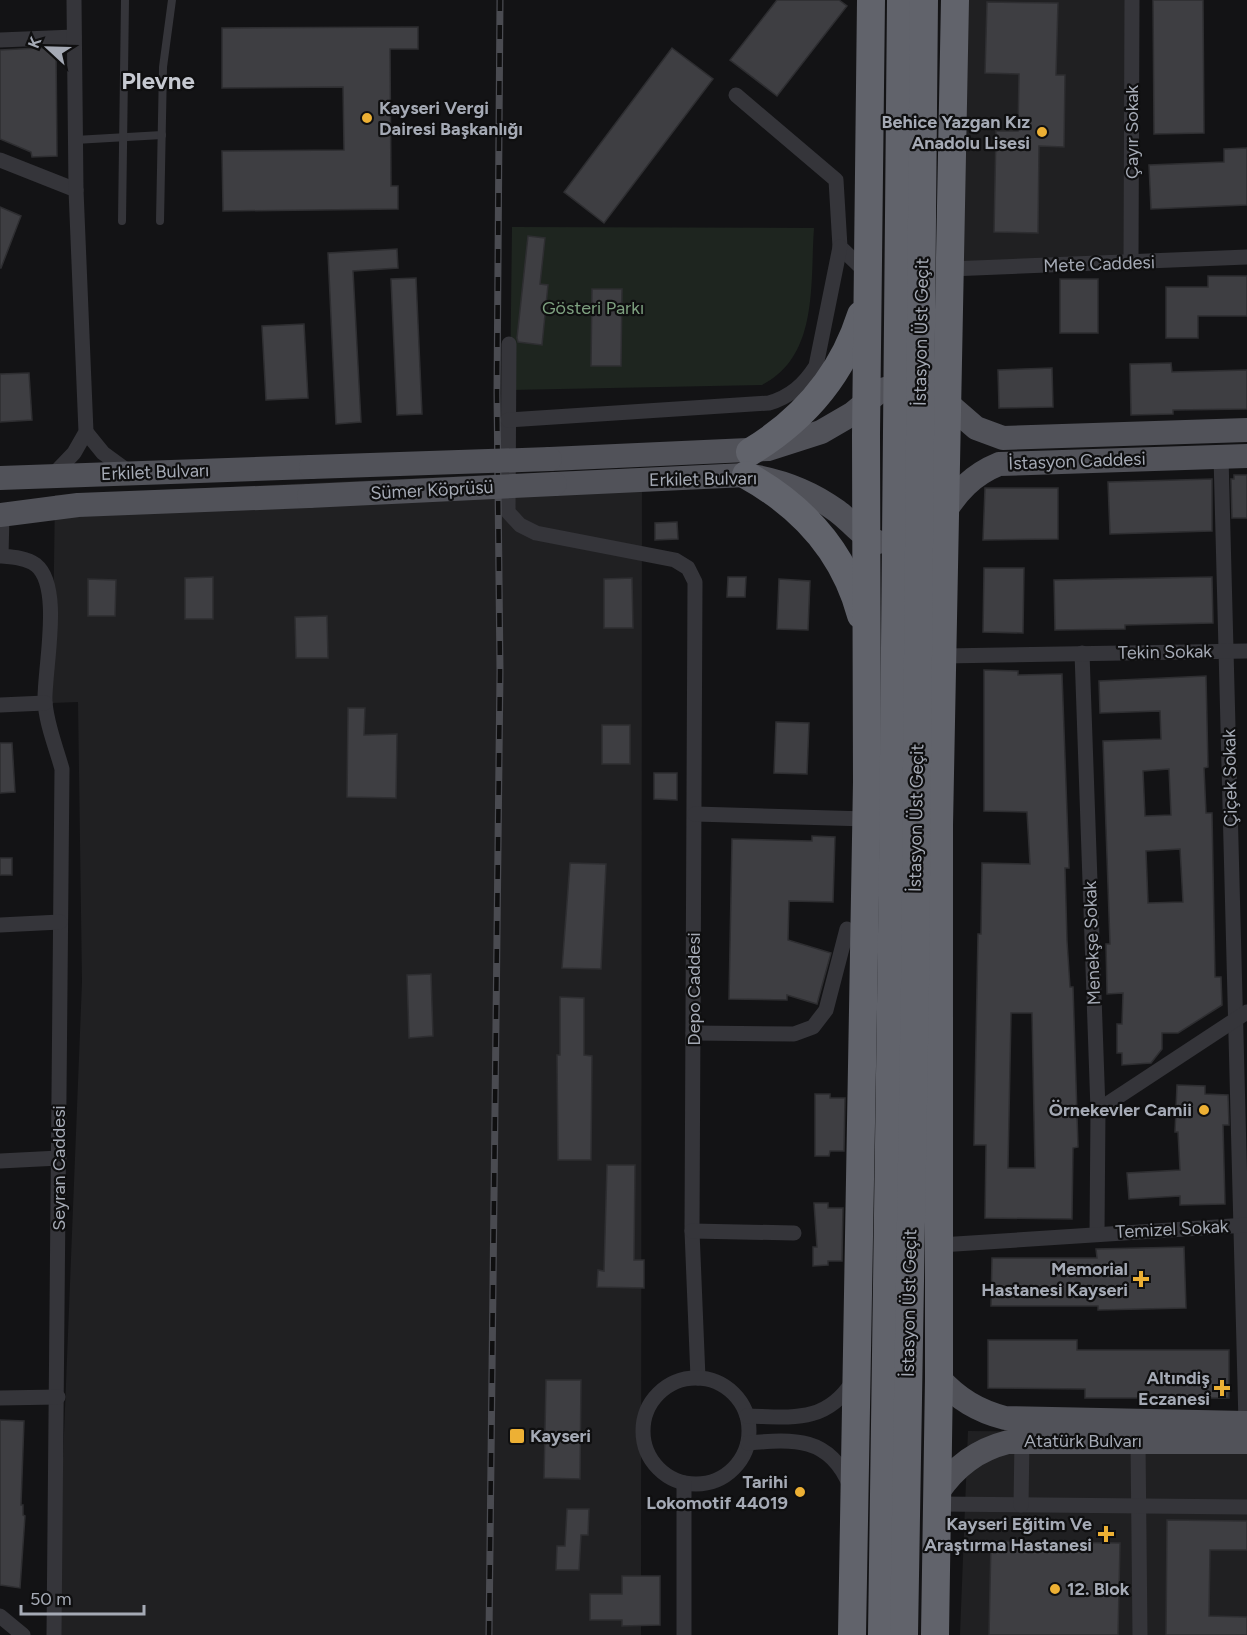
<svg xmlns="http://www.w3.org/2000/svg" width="1247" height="1635" viewBox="0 0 1247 1635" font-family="Figtree,sans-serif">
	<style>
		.built { fill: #202022 }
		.green { fill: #1e251f }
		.building { fill: #3e3e42; stroke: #2e2e31; stroke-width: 1.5; fill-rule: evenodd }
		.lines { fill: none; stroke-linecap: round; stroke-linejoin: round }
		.lane { stroke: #35353a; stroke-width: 8 }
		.street { stroke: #35353a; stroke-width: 15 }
		.primary { stroke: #515259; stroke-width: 24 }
		.highway { stroke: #61636b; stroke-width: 28 }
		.rail-casing { stroke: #4a4b51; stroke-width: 7 }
		.rail { stroke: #0f0f10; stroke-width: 4.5; stroke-dasharray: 14; stroke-linecap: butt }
		.primary-bridge { stroke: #515259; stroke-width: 24 }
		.highway-bridge { stroke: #61636b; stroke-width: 28 }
		.poi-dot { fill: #edb034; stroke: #0f0f10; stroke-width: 2 }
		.labels { text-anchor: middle; stroke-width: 4.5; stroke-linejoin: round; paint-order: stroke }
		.poi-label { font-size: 18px; font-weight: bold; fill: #a5aab5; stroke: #0f0f10; text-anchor: end }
		.street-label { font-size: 18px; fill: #a5aab5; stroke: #0f0f10 }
		.park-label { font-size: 18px; fill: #7da07f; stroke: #0f0f10 }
		.district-label { font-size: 24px; font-weight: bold; fill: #c6c9d1; stroke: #0f0f10 }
	</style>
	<rect width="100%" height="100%" fill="#131315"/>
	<g class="built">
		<polygon points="955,0 1132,0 1131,263 950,269"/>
		<polygon points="642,468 641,1635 56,1635 82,982 78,702 52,703 55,495"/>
		<polygon points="968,1431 1247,1434 1247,1635 960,1635"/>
	</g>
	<path class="green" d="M 512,227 L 814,228 C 810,283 819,356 762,385 L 510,390 Z"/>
	<g class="building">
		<polygon points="777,0 839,0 847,6 777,96 730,60"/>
		<polygon points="1153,0 1203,0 1204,133 1154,134"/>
		<polygon points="987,2 1058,3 1056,75 1065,75 1064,147 1039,146 1038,233 994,232 996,131 1018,131 1019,74 985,73"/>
		<polygon points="418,27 418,49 390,49 391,186 398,186 398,209 223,211 222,151 344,150 343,87 222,88 222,28"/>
		<polygon points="56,47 57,156 32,157 31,152 0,139 0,50"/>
		<polygon points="672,48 713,79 604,223 564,192"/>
		<polygon points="1247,148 1247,205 1151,209 1149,165 1224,162 1224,149"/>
		<polygon points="0,207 21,216 1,268 0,268"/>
		<polygon points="528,236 545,238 540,284 548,285 542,345 518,342 517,338"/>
		<polygon points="397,249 398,268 353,271 361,422 336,424 328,253"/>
		<polygon points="1208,276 1247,276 1247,316 1198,316 1198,338 1166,338 1166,287 1208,287"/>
		<polygon points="416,278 422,414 397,415 391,279"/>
		<rect x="1060" y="279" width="38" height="54"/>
		<polygon points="592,289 622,289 621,366 591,366"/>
		<polygon points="304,324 308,398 266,400 262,326"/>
		<polygon points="1171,363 1172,372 1247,370 1247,409 1173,410 1173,414 1131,415 1130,364"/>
		<polygon points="1052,368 1053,407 999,408 998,370"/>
		<polygon points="29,373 32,420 0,422 0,374"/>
		<polygon points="1234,475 1247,475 1247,518 1232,518 1231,479 1234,479"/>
		<polygon points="1212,479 1212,531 1110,534 1108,482"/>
		<polygon points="985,488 1058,488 1058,539 983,540"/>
		<polygon points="677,522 678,539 655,540 655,523"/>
		<polygon points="984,568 1024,568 1023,633 983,632"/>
		<polygon points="213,577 213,619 185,619 185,578"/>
		<polygon points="728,577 746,577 745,597 727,597"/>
		<polygon points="1212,577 1213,623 1125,625 1125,629 1055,630 1054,580"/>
		<polygon points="632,578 633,628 604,628 604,579"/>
		<polygon points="88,579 116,580 115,616 88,616"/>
		<polygon points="779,579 810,581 808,630 777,629"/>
		<polygon points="327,616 328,658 296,658 295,617"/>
		<path d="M 984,670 L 1018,671 L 1018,675 L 1062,674 L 1069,868 L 1065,868 L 1067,941 L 1070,987 L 1073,987 L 1078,1147 L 1073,1148 L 1072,1219 L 985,1218 L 986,1145 L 974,1145 L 978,934 L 981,934 L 982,863 L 1030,864 L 1027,812 L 984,811 ZM 1011,1013 L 1032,1013 L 1035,1168 L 1008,1168 Z"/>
		<path d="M 1206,676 L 1208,767 L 1204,768 L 1206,813 L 1212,813 L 1215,977 L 1221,977 L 1222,1005 L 1178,1033 L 1162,1033 L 1162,1049 L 1151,1063 L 1122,1065 L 1122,1053 L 1117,1053 L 1117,1024 L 1122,1024 L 1123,993 L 1107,994 L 1106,944 L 1110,944 L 1103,741 L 1161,739 L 1160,711 L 1100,713 L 1099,681 ZM 1169,769 L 1171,815 L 1145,816 L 1143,771 ZM 1180,849 L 1183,902 L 1148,903 L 1146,851 Z"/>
		<polygon points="348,708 365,708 364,735 397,734 396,798 347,797"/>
		<polygon points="776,722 809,723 807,774 774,773"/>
		<rect x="602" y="725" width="28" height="39"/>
		<polygon points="0,743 12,743 15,792 0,793"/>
		<polygon points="654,773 677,773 677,800 654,799"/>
		<polygon points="812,836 835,837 833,902 789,901 788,940 831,953 817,1004 787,995 787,1000 729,999 732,839 812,841"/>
		<rect x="0" y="858" width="12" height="17"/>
		<polygon points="570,863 606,864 601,969 562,968"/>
		<polygon points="431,974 433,1036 409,1038 407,975"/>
		<polygon points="560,997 584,998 584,1055 592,1056 591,1160 558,1160 557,1055 560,1055"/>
		<polygon points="1177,1085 1205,1086 1205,1094 1228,1095 1229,1125 1223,1125 1225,1204 1180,1205 1180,1196 1129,1199 1127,1173 1180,1170 1178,1132 1175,1132"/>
		<polygon points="815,1094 830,1094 830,1098 845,1098 844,1151 830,1151 829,1156 815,1156"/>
		<polygon points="607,1165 635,1165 634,1260 644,1260 644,1288 597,1287 598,1270 604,1271"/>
		<polygon points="814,1203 828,1203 828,1208 843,1208 842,1261 828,1261 828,1265 813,1266 813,1247 817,1247"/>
		<polygon points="1184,1247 1186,1308 1098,1310 1098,1306 991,1306 992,1258 1097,1258 1096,1249"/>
		<polygon points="988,1340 1077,1340 1077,1350 1229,1350 1229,1398 1085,1398 1085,1389 988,1388"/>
		<polygon points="546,1380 581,1380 580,1479 544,1478"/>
		<polygon points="0,1420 24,1421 21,1505 23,1505 23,1515 25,1516 20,1588 0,1585"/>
		<polygon points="567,1509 589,1509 588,1535 581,1535 579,1570 556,1570 557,1546 565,1546"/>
		<polygon points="1167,1520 1247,1521 1247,1550 1210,1550 1209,1616 1247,1617 1247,1635 1166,1635"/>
		<polygon points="991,1541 1120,1543 1118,1635 989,1635"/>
		<polygon points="622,1576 660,1576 660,1625 622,1626 622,1620 590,1620 590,1594 622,1594"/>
	</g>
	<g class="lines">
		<g class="lane">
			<polyline points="75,140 162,135"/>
			<polyline points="122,221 125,0"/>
			<polyline points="160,221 163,67 172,0"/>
		</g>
		<g class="street">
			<polyline points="0,40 74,37"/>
			<polyline points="736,95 836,180 840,247 868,274"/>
			<polyline points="0,160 76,190"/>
			<polyline points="1131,263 1132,0"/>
			<polyline points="950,269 1247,257"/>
			<polyline points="509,344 508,512 520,525 536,533 675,560 688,568 695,582 692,1231 698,1378"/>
			<path d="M 508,420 L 769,403 C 790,397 804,385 816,366 L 840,247"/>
			<polyline points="86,432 103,453 129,472"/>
			<polyline points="1221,456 1246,1423"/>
			<polyline points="52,476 74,453 86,432 76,190 74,0"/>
			<path d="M 2,515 L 1,556 C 13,557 27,558 36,565 C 63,587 44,669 45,701 C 46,723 56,747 62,769 L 54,1635"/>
			<polyline points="1082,653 1098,1110 1097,1234"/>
			<polyline points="943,656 1247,651"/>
			<polyline points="0,705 45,703"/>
			<polyline points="695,814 867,819"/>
			<polyline points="0,925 60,922"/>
			<polyline points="693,1033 794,1034 813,1027 826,1010 847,929"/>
			<polyline points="1098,1110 1247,1012"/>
			<polyline points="0,1161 59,1158"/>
			<polyline points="692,1231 794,1233"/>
			<polyline points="940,1245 1247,1225"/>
			<circle cx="696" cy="1431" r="53"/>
			<polyline points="0,1398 58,1397"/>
			<path d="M 747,1416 C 791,1417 826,1424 853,1381"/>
			<polyline points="1138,1442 1140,1635"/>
			<path d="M 748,1443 C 793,1439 830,1436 850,1486"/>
			<polyline points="684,1483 684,1635"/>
			<polyline points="938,1504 1247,1507"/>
			<polyline points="1021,1505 1022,1440"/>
			<polyline points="0,1616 23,1635"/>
		</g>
		<g class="primary">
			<polyline points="550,459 768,449 821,432 852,414 881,390 908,383 931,389 976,428 1003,438 1247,430"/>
			<polyline points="0,478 311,467"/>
			<path d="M 555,484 L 746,475 C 780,480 810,491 837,511 C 851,521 861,537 878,542"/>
			<polyline points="0,515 78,505 309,496"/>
			<path d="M 942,516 C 957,492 972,475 999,464 L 1247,456"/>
			<path d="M 939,1378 C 958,1399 978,1411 1005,1418 L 1247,1423"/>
			<path d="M 938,1492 C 956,1466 977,1450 1008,1442 L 1247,1442"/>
		</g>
		<g class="highway">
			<path d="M 750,452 C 803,420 842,375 861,315"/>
			<path d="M 746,475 C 802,506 844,552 861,615"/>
			<polyline points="852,1635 867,782 866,435 871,0"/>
			<polyline points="935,1635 939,1378 939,825 955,0"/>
		</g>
		<g class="rail-casing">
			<polyline id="rail" points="489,1635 500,671 497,393 500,0"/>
		</g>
		<use href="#rail" class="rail"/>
		<g class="primary-bridge">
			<polyline points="311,467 550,459"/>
			<polyline points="309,496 555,484"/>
		</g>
		<g class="highway-bridge">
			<polyline points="882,1635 893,864 901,0"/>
			<polyline points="904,1635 915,986 924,0"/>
		</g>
	</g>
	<g class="poi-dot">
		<circle cx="367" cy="118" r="6"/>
		<circle cx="1042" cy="132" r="6"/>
		<circle cx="1204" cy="1110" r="6"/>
		<path d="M1138 1270h6v6h6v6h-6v6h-6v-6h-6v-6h6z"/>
		<path d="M1219 1379h6v6h6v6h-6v6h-6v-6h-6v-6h6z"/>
		<rect x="509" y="1428" width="16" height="16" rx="3"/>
		<circle cx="800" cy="1492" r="6"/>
		<path d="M1103 1525h6v6h6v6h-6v6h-6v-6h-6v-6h6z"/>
		<circle cx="1055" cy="1589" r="6"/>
	</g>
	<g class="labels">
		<g class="poi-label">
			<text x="379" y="114" text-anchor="start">Kayseri Vergi<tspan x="379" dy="21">Dairesi Başkanlığı</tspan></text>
			<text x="1030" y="128">Behice Yazgan Kız<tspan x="1030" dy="21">Anadolu Lisesi</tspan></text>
			<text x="1192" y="1116">Örnekevler Camii</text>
			<text x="1128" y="1275">Memorial<tspan x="1128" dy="21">Hastanesi Kayseri</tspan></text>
			<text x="1210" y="1384">Altındiş<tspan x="1210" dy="21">Eczanesi</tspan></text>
			<text x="530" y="1442" text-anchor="start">Kayseri</text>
			<text x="788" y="1488">Tarihi<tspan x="788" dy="21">Lokomotif 44019</tspan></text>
			<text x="1092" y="1530">Kayseri Eğitim Ve<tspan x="1092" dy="21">Araştırma Hastanesi</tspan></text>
			<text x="1067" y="1595" text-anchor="start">12. Blok</text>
		</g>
		<g class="street-label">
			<text transform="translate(1132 132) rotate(-90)" y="6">Çayır Sokak</text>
			<text transform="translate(1099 264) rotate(-2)" y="6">Mete Caddesi</text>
			<text transform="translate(921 332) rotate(-89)" y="6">İstasyon Üst Geçit</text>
			<text transform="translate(1077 461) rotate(-2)" y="6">İstasyon Caddesi</text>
			<text transform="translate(155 472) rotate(-2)" y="6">Erkilet Bulvarı</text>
			<text transform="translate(703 479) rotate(-1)" y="6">Erkilet Bulvarı</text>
			<text transform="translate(432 490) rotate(-3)" y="6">Sümer Köprüsü</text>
			<text transform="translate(1165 652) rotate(-1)" y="6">Tekin Sokak</text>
			<text transform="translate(1230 778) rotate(-91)" y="6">Çiçek Sokak</text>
			<text transform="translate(916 818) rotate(-89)" y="6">İstasyon Üst Geçit</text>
			<text transform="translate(1092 943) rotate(-92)" y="6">Menekşe Sokak</text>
			<text transform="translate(694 989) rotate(-90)" y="6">Depo Caddesi</text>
			<text transform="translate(59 1168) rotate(-90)" y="6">Seyran Caddesi</text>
			<text transform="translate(1172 1229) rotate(-3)" y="6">Temizel Sokak</text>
			<text transform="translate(909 1303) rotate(-89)" y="6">İstasyon Üst Geçit</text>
			<text x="1083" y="1447">Atatürk Bulvarı</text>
		</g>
		<g class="park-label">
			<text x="593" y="314">Gösteri Parkı</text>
		</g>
		<g class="district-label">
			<text x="158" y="89">Plevne</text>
		</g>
	</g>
	<g transform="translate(48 48) rotate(292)" stroke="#0f0f10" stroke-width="4.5" paint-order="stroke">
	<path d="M0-4.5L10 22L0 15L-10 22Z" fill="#a5aab5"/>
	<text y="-9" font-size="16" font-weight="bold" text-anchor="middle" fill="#a5aab5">K</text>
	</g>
	<path d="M21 1605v9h123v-9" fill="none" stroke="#a5aab5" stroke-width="3"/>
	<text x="30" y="1605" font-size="18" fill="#a5aab5" stroke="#0f0f10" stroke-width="4.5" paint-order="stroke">50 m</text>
</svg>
